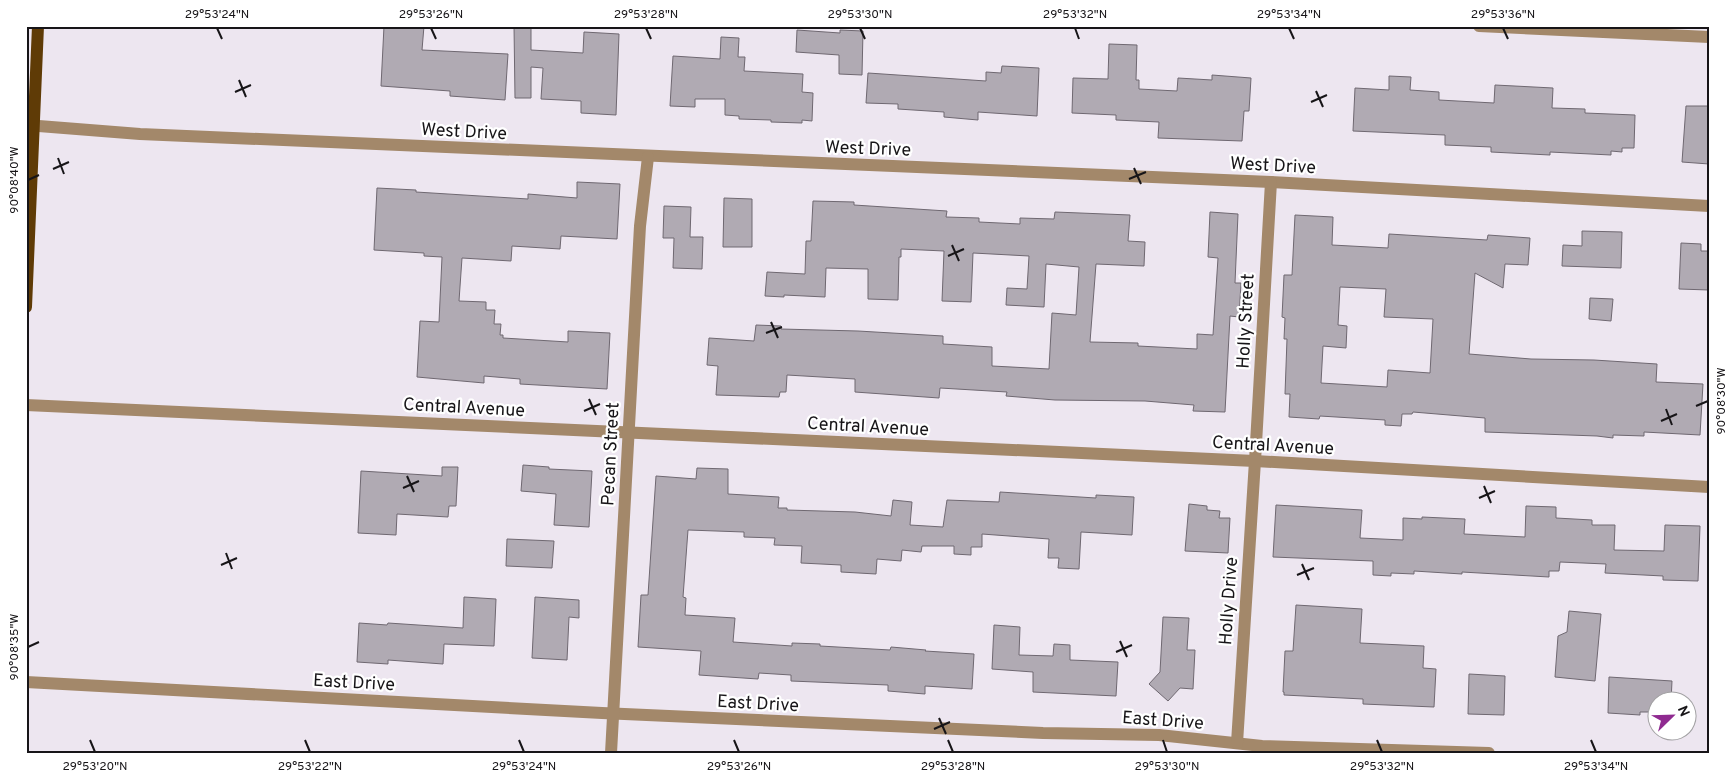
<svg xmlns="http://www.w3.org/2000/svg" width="1735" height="779" viewBox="0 0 1735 779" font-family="Overpass,sans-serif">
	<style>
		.building { fill: #b0aab3; stroke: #6f6871; fill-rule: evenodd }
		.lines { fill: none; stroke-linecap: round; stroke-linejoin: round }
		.minor { stroke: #a3886a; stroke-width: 12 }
		.major { stroke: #5f3b06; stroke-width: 12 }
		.ticks { fill: none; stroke: #171518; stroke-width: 2 }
		.labels { text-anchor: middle; stroke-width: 4.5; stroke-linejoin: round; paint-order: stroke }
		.street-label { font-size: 18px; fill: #171518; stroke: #fff }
		.neatline { fill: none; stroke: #171518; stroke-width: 2 }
		.ticks-label { font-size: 12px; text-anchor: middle; fill: #171518 }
	</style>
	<rect width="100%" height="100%" fill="#ede6f0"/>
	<g class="building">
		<polygon points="384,26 424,26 422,50 508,54 505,100 450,96 450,91 381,86"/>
		<polygon points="514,26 531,26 531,50 583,53 584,32 619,34 616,115 581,113 581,101 541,99 543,68 531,67 531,98 515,98"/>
		<polygon points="797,30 840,33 840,30 863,31 862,75 839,74 839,55 796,52"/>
		<polygon points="721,37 739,38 738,57 745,57 744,71 803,74 802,92 813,93 812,121 802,120 802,123 771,122 771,120 739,119 739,116 725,115 725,99 695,99 695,107 670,106 673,56 720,59"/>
		<polygon points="1109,44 1137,45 1136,80 1139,80 1139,89 1177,91 1178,78 1212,80 1212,75 1251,78 1249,111 1244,111 1242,141 1158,138 1159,122 1116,120 1116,115 1072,113 1073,78 1108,79"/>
		<polygon points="1002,66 1039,68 1037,116 978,112 978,120 944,117 944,112 898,109 898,104 866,103 868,73 986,81 986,72 1001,73"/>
		<polygon points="1389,76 1411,77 1410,90 1439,92 1439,100 1494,103 1495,85 1553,88 1552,108 1585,109 1585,113 1635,115 1634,148 1622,148 1622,152 1611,151 1611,155 1550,152 1550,155 1491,152 1491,147 1445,145 1445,135 1353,131 1355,88 1389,90"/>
		<polygon points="1686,106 1709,106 1709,164 1682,162"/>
		<polygon points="577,182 620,184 617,239 561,236 560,249 512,246 511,261 462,258 459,301 486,302 486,310 495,310 494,324 501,324 500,335 503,335 503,338 568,342 568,331 610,333 607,389 520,384 520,379 484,376 484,383 417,377 420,321 439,322 442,257 424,256 424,253 374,250 377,188 416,190 416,192 528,199 528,194 577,198"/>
		<polygon points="724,198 752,199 752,247 723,247"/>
		<polygon points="813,201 854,202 854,205 947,211 946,217 979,218 979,222 1020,224 1020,218 1054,219 1055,212 1130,215 1128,241 1145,242 1144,266 1096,264 1090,342 1138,343 1138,346 1197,349 1197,334 1213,335 1218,258 1208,257 1210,212 1238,214 1235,283 1241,283 1239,317 1230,316 1225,412 1193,411 1194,405 1145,401 1055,400 1006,396 1007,392 940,388 939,398 855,392 855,379 787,375 786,392 780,392 779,397 716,395 718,366 707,365 709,338 754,341 756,325 781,326 781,329 858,331 943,336 943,344 992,347 992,366 1049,369 1052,313 1076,315 1079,267 1046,264 1044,307 1006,305 1007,288 1027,289 1029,256 973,253 971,302 942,301 944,251 901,249 901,257 899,257 898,300 868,299 868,269 826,268 825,297 784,295 784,297 765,296 767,272 805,274 806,241 811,241"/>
		<polygon points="664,206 691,207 690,237 703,237 702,269 673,268 674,238 663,238"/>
		<path d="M 1295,215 L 1333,217 L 1332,245 L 1388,248 L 1389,234 L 1487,240 L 1488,235 L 1530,238 L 1528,265 L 1505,264 L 1503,288 L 1475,273 L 1469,354 L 1531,359 L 1594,360 L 1657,364 L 1656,382 L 1703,384 L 1700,435 L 1644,432 L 1644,436 L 1613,435 L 1613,438 L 1597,436 L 1485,432 L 1485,418 L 1413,412 L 1412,414 L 1402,414 L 1401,426 L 1385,425 L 1385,420 L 1320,416 L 1319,419 L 1289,417 L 1290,394 L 1285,394 L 1287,339 L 1284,339 L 1285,318 L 1282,317 L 1284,275 L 1292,275 ZM 1340,287 L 1386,289 L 1384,317 L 1433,319 L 1430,373 L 1388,370 L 1387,387 L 1321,383 L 1323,346 L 1346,348 L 1347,326 L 1338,325 Z"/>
		<polygon points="1582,231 1622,232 1621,268 1562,266 1563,245 1582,246"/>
		<polygon points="1681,243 1701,244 1701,251 1709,251 1709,290 1679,289"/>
		<polygon points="1590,298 1613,299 1611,321 1589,319"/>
		<polygon points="523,465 549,467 549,469 592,471 589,527 554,525 556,494 521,491"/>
		<polygon points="442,467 458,467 456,506 449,506 448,517 397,514 396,535 358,533 361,471 442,476"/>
		<polygon points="697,468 728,469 728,494 779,497 778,508 787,508 787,510 855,512 891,516 893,500 912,502 910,525 943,527 947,500 999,502 1000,492 1096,498 1096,495 1134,497 1132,535 1081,532 1079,569 1058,568 1059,558 1048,558 1049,539 982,534 982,547 971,547 971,555 954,554 954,546 922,546 921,552 902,550 901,561 877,559 876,574 841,572 841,565 801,563 802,546 774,545 775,538 744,537 744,532 688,530 683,597 686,598 685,615 735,618 733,642 792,646 792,643 820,644 820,646 890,650 891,647 926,650 925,651 974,654 972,689 925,686 925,694 888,691 888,685 791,681 791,675 759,673 758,679 699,675 701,651 638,647 641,595 648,595 656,476 696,479"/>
		<polygon points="1189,504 1207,506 1207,510 1220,511 1219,518 1230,518 1228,553 1185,551"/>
		<polygon points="1276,505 1362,510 1360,538 1403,540 1403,518 1422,519 1422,517 1465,519 1464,534 1525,537 1526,506 1556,507 1556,518 1592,520 1592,525 1615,525 1614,550 1664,551 1665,525 1700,526 1698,581 1663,580 1663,576 1605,573 1606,564 1560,562 1559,571 1549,571 1549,577 1462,572 1462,574 1414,571 1414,574 1391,573 1391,576 1373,575 1373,561 1273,557"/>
		<polygon points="507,539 554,541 552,568 506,566"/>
		<polygon points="464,597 496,599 494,646 444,644 443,664 388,660 388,664 357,662 359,623 387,625 388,623 463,628"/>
		<polygon points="535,597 579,600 579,618 569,617 567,660 532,658"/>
		<polygon points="1296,605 1362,609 1360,643 1424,646 1423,668 1436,669 1434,707 1363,704 1363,699 1284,695 1284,692 1283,692 1285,651 1293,651"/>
		<polygon points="1569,611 1601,614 1595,681 1555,677 1558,636 1567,632"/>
		<polygon points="1163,617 1189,618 1187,650 1195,650 1193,689 1180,688 1168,701 1149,684 1160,672"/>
		<polygon points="994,625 1020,627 1019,655 1053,656 1054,644 1070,645 1070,660 1118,662 1116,696 1033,692 1033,672 992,669"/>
		<polygon points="1469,674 1505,676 1504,715 1468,714"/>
		<polygon points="1609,677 1672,681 1671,702 1658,702 1658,712 1640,712 1640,715 1608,713"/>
	</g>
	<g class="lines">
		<g class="minor">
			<polyline points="1479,26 1709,37"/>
			<polyline points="26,125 140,134 1271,182 1709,206"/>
			<polyline points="26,405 1255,461 1709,487"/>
			<polyline points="26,682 602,713 1043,733 1159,735 1262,746 1489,753"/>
			<polyline points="1237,743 1255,461 1271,182"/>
			<polyline points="611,753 640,226 648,157"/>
		</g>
		<polyline class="major" points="26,307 38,26"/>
	</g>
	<path class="ticks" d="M 217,28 L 222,39M 431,28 L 436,39M 646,28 L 651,39M 860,28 L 865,39M 1075,28 L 1079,39M 1289,28 L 1294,39M 1503,28 L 1508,39M 239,80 L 246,97M 1316,91 L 1323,107M 235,92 L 251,85M 1311,102 L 1327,95M 58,158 L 64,174M 1134,168 L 1141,184M 53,169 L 69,162M 1129,179 L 1146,172M 28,180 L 39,175M 952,245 L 959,261M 948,256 L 964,249M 771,322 L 778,338M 766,333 L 782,327M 589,399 L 596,415M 1696,406 L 1708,401M 1666,409 L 1672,425M 584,411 L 600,404M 1661,421 L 1677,414M 407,476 L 414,492M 1484,486 L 1491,503M 403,488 L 419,481M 1479,498 L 1495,491M 226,553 L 232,569M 1302,564 L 1309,580M 221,565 L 237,558M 1297,575 L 1314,568M 1120,641 L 1127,657M 28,647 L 39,642M 1116,652 L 1132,645M 939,718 L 946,734M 934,729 L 950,722M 90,740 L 95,752M 305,740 L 310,752M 519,740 L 524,752M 734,740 L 739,752M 948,740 L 953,752M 1163,740 L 1167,752M 1377,740 L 1382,752M 1591,740 L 1596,752"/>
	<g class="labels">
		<g class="street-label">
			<text transform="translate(464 131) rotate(3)" y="6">West Drive</text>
			<text transform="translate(868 148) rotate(2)" y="6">West Drive</text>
			<text transform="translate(1273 165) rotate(3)" y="6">West Drive</text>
			<text transform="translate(1245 321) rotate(-87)" y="6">Holly Street</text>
			<text transform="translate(464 407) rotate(3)" y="6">Central Avenue</text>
			<text transform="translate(868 426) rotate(3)" y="6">Central Avenue</text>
			<text transform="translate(1273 445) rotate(3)" y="6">Central Avenue</text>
			<text transform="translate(610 454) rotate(-87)" y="6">Pecan Street</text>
			<text transform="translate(1228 601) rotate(-86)" y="6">Holly Drive</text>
			<text transform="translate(354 682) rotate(3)" y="6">East Drive</text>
			<text transform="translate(758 703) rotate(3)" y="6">East Drive</text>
			<text transform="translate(1163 720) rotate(4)" y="6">East Drive</text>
		</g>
	</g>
	<rect width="1735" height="779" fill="none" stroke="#ffffff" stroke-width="55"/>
	<g transform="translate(1672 716) rotate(67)"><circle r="24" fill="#ffffff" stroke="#a2a1a3"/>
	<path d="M0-4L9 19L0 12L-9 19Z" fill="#8f2a90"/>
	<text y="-8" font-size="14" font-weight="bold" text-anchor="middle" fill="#171518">N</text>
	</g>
	<rect x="28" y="28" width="1680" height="724" class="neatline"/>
	<g class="ticks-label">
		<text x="217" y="18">29°53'24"N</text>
		<text x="431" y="18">29°53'26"N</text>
		<text x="646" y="18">29°53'28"N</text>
		<text x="860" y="18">29°53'30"N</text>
		<text x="1075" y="18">29°53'32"N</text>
		<text x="1289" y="18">29°53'34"N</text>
		<text x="1503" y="18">29°53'36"N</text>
		<text transform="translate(14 180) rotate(-90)" y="4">90°08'40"W</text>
		<text transform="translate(1721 401) rotate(-90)" y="4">90°08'30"W</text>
		<text transform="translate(14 647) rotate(-90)" y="4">90°08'35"W</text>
		<text x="95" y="770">29°53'20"N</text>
		<text x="310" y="770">29°53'22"N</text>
		<text x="524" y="770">29°53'24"N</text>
		<text x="739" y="770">29°53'26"N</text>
		<text x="953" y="770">29°53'28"N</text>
		<text x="1167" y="770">29°53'30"N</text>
		<text x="1382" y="770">29°53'32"N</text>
		<text x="1596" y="770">29°53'34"N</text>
	</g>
</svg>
